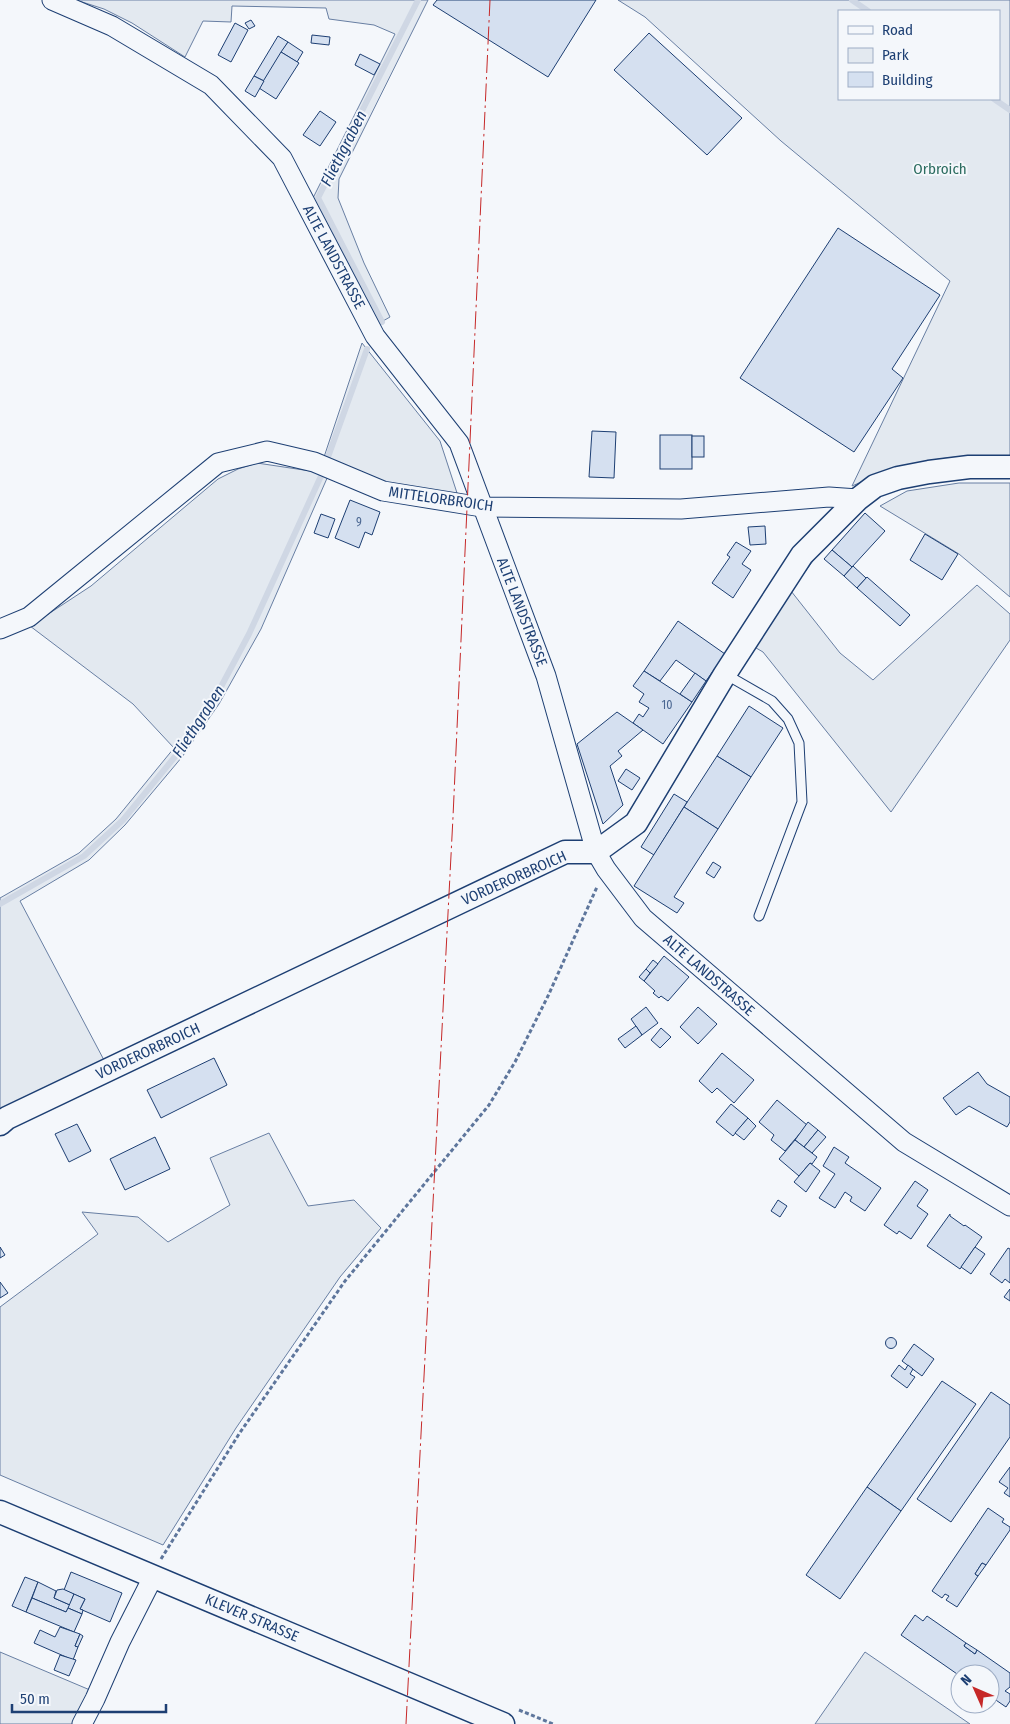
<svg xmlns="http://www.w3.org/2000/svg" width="1010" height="1724" viewBox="0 0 1010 1724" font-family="'Fira Sans Condensed',sans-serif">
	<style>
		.green { fill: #e3e9f0; stroke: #687fa3; fill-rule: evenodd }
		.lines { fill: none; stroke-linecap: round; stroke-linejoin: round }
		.stream { stroke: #cfd7e4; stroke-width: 6 }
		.building { fill: #d5e0f0; stroke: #1d3f73 }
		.service-casing { stroke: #1d3f73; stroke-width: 11 }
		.minor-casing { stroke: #1d3f73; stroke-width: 21 }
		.tertiary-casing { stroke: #1d3f73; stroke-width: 25 }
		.path { stroke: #5e769c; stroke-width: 3; stroke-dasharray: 4 2.5; stroke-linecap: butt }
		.service { stroke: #f4f7fb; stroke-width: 9 }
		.minor { stroke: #f4f7fb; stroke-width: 19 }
		.tertiary { stroke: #f4f7fb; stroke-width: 22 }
		.power { stroke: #c62828; stroke-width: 1; stroke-dasharray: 18 4 2.5 4; stroke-linecap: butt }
		.labels { text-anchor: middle; stroke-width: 4; stroke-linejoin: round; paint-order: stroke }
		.number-label { font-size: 12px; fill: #4b6792 }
		.park-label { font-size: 15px; fill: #2c6c60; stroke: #f4f7fb }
		.street-label { font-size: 15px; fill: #1d3f73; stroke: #f4f7fb }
		.water-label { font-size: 16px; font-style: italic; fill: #1d3f73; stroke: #f4f7fb }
	</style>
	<rect width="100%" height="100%" fill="#f4f7fb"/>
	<g class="green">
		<polygon points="76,0 428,0 339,179 338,198 364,263 390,317 376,325 313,198 395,34 374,25 329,19 326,8 232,6 231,22 203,21 185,57 132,23 104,9"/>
		<path d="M 618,0 L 1010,0 L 1010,456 C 979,455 948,456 918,463 C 895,467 873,477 852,486 L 950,281 L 781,141 L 645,17 ZM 839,11 L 999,11 L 999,99 L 839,99 Z"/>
		<polygon points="362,343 440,441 458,496 389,485 324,457"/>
		<polygon points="257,463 317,472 328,476 261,629 219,704 182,757 125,825 89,860 20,901 105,1062 0,1116 0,898 79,853 116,819 174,748 133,704 30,626 91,586 218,479 238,469"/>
		<polygon points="959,483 1010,483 1010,597 959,554 880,506 907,491"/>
		<polygon points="811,555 815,558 791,591 840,653 873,680 977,585 1010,614 1010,640 891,812 763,652 751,645"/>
		<polygon points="269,1133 308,1206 354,1200 381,1228 340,1277 236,1428 163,1545 0,1475 0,1307 98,1234 82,1212 138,1217 168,1242 230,1205 210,1158"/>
		<polygon points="0,1652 90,1690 73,1724 0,1724"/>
		<polygon points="865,1652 970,1724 815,1724"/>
	</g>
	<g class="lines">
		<g class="stream">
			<polyline points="852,0 868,11"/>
			<polyline points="994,99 1010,110"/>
			<polyline points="382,322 318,198 418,0"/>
			<polyline points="328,457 367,349"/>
			<polyline points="0,904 84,856 123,820 178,753 214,700 249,634 321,476"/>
		</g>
	</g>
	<g class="building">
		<polygon points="437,0 596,0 548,77 433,5"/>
		<polygon points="251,20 255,26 249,29 245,23"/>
		<polygon points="235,23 248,30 231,62 218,55"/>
		<polygon points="649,33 742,118 707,155 614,70"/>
		<polygon points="312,35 330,37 329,45 311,43"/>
		<polygon points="278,36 288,42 264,81 254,76"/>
		<polygon points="288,42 303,52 297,62 281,52"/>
		<polygon points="281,52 299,63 276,99 259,88"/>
		<polygon points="360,54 380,64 374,75 355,65"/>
		<polygon points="254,76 264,81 255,97 245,91"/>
		<polygon points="320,111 336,122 320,146 303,135"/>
		<polygon points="838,228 940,295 892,369 903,378 854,452 740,378"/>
		<polygon points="592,431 616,432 614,478 589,477"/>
		<rect x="660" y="435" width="32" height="34"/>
		<rect x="692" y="436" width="12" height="21"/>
		<polygon points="350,500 380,512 372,535 365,532 359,548 335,538"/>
		<polygon points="865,513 885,531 852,567 832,550"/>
		<polygon points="321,514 335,519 328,538 314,533"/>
		<polygon points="765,526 766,544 750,545 748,527"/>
		<polygon points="925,534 958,554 942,580 910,560"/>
		<polygon points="736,542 751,551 742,564 751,570 733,598 712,583 730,557 727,555"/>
		<polygon points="832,550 852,567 844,576 824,559"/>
		<polygon points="853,566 866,578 857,588 844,576"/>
		<polygon points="867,577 910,615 900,626 857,588"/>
		<polygon points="678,621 725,654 706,681 676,660 660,681 644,671"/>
		<polygon points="644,671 692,702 663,744 633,723 639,714 643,717 649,708 639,702 644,694 633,686"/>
		<polygon points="695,673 706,681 692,702 680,694"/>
		<polygon points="749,706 783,728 751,777 717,756"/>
		<polygon points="617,712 643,730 618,751 622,756 610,766 623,805 603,824 577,744"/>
		<polygon points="717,756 751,777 718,829 684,807"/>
		<polygon points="626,769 640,778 632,790 618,781"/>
		<polygon points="674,794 687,802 654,855 641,847"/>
		<polygon points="684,807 718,829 674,897 684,903 677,913 634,886"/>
		<polygon points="713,862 721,867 714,878 706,873"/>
		<polygon points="664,956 689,977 668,1001 661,996 659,998 653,993 655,991 644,981"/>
		<polygon points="653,960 658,964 650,973 646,969"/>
		<polygon points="646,969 650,973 644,981 639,977"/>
		<polygon points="646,1007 658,1023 642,1035 631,1019"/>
		<polygon points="698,1007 717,1024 698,1044 680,1027"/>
		<polygon points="636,1026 642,1035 625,1048 618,1039"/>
		<polygon points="661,1028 671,1037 660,1048 651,1040"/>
		<polygon points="722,1053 754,1080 734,1103 717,1088 712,1093 699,1081"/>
		<polygon points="214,1058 227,1085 161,1118 147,1090"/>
		<polygon points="978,1072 987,1084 1010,1097 1010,1122 1007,1127 969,1106 956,1115 943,1098"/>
		<polygon points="777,1100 807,1125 785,1151 771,1140 774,1135 759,1122"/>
		<polygon points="731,1104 748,1118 733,1136 716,1122"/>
		<polygon points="748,1118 756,1126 744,1140 735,1133"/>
		<polygon points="808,1122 818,1130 804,1147 795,1140"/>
		<polygon points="77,1124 91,1151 69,1162 55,1134"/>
		<polygon points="818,1130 826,1137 812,1153 804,1147"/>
		<polygon points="155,1137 170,1169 125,1190 110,1159"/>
		<polygon points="795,1140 817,1157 812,1164 810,1163 799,1176 779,1159"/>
		<polygon points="834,1147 849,1157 845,1163 881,1188 865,1211 850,1201 852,1197 845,1192 835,1208 819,1198 835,1174 823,1166"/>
		<polygon points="810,1163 820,1171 806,1192 794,1182"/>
		<polygon points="915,1181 928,1190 917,1206 928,1214 911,1239 899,1231 897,1234 884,1225"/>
		<polygon points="778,1200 787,1206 780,1217 771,1211"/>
		<polygon points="950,1214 950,1216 964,1226 965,1225 982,1237 960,1269 927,1246"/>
		<polygon points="0,1247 5,1255 0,1258"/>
		<polygon points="975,1247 985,1254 971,1274 961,1267"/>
		<polygon points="1008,1248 1010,1249 1010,1283 1005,1279 1002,1283 990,1274"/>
		<polygon points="0,1282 8,1293 0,1298"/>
		<polygon points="1010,1289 1010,1301 1004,1297"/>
		<circle cx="891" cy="1343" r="5.5"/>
		<polygon points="914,1344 934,1359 922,1376 902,1361"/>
		<polygon points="899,1365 905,1370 908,1365 913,1369 910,1374 915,1377 907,1388 891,1376"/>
		<polygon points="942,1381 976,1404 901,1511 867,1487"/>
		<polygon points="991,1392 1010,1405 1010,1437 951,1522 917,1499"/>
		<polygon points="1010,1467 1010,1497 1004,1493 1008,1488 999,1482"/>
		<polygon points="867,1487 901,1511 840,1599 806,1575"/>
		<polygon points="988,1508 1004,1519 1002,1522 1010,1527 1010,1530 986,1565 982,1563 975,1574 978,1576 957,1607 946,1600 949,1596 945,1594 942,1598 932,1591"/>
		<polygon points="982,1563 986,1565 978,1576 975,1574"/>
		<polygon points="71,1572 122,1593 110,1622 80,1609 85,1599 64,1590"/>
		<polygon points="25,1577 38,1582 26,1612 12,1606"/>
		<polygon points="38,1582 56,1591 54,1598 70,1605 66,1612 32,1598"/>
		<polygon points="63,1589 74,1594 70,1605 54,1598 57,1590"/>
		<polygon points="74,1594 85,1599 80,1609 83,1610 82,1614 68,1608"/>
		<polygon points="32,1598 66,1612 68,1608 82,1614 74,1632 26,1612"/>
		<polygon points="915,1615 923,1621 927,1616 966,1643 964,1646 975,1654 977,1650 1010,1673 1010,1687 1005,1691 1010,1694 1010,1701 1006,1707 990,1696 990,1674 960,1674 960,1676 901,1635"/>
		<polygon points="60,1627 80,1634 75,1646 78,1647 73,1660 34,1643 40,1630 55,1637"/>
		<polygon points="80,1634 83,1636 78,1647 75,1646"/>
		<polygon points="966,1643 977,1650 975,1654 964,1646"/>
		<polygon points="60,1655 76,1660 69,1676 54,1670"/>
	</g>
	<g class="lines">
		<g class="service-casing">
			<polyline id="service" points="725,674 772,701 788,719 799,743 802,802 759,916"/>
		</g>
		<g class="minor-casing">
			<g id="minor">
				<polyline points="52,0 112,26 211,85 282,158 375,336 459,443 546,676 596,852 606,869 643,918 904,1142 1010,1206"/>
				<polyline points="0,629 29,617 218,463 267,451 314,462 383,491 482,507 681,509 829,497 858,499"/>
				<polyline points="82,1724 95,1699 120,1642 153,1577"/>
			</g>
		</g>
		<g class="tertiary-casing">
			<g id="tertiary">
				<polyline points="0,1124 7,1118 565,852 596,852 636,823 725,674 802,555 858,499 875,486 898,478 929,472 969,467 1010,467"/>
				<polyline points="0,1512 503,1724"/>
			</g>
		</g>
		<g class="path">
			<polyline points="161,1559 239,1434 345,1281 489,1105 515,1062 548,996 597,887"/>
			<polyline points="519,1710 553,1724"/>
		</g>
		<use href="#service" class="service"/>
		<use href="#minor" class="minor"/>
		<use href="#tertiary" class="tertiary"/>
		<polyline class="power" points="406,1724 453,817 490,0"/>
	</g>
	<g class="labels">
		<g class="number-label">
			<text x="359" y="526">9</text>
			<text x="667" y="709">10</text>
		</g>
		<g class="park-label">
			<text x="940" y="174">Orbroich</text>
		</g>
		<g class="street-label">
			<text transform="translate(334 257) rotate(62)" y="5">ALTE LANDSTRASSE</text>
			<text transform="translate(441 499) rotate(8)" y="5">MITTELORBROICH</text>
			<text transform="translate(522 612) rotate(69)" y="5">ALTE LANDSTRASSE</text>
			<text transform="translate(514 878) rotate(-24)" y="5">VORDERORBROICH</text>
			<text transform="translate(709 975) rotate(41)" y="5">ALTE LANDSTRASSE</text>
			<text transform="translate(148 1051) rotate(-25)" y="5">VORDERORBROICH</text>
			<text transform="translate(252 1618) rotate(23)" y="5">KLEVER STRASSE</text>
		</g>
		<g class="water-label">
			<text transform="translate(343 148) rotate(-63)" y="6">Fliethgraben</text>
			<text transform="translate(198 721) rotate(-57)" y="6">Fliethgraben</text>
		</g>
	</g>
	<rect x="838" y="10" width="162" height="90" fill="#f4f7fb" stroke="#9eadc5"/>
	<rect x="848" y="26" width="25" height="8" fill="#f4f7fb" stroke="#9eadc5"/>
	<text x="882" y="35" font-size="15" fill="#1d3f73">Road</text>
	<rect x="848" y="48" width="25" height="15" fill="#e3e9f0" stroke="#9eadc5"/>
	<text x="882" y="60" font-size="15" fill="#1d3f73">Park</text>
	<rect x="848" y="72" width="25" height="15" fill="#d5e0f0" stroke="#9eadc5"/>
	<text x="882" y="85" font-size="15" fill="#1d3f73">Building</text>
	<g transform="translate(975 1689) rotate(315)"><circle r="24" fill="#f4f7fb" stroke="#9eadc5"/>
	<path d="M0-4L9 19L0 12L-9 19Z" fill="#c62828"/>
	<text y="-8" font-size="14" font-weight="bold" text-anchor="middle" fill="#1d3f73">N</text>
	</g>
	<path d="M12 1704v8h154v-8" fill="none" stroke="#1d3f73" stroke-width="2.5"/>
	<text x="20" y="1704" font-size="15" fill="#1d3f73" stroke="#f4f7fb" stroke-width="4" paint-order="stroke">50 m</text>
</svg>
